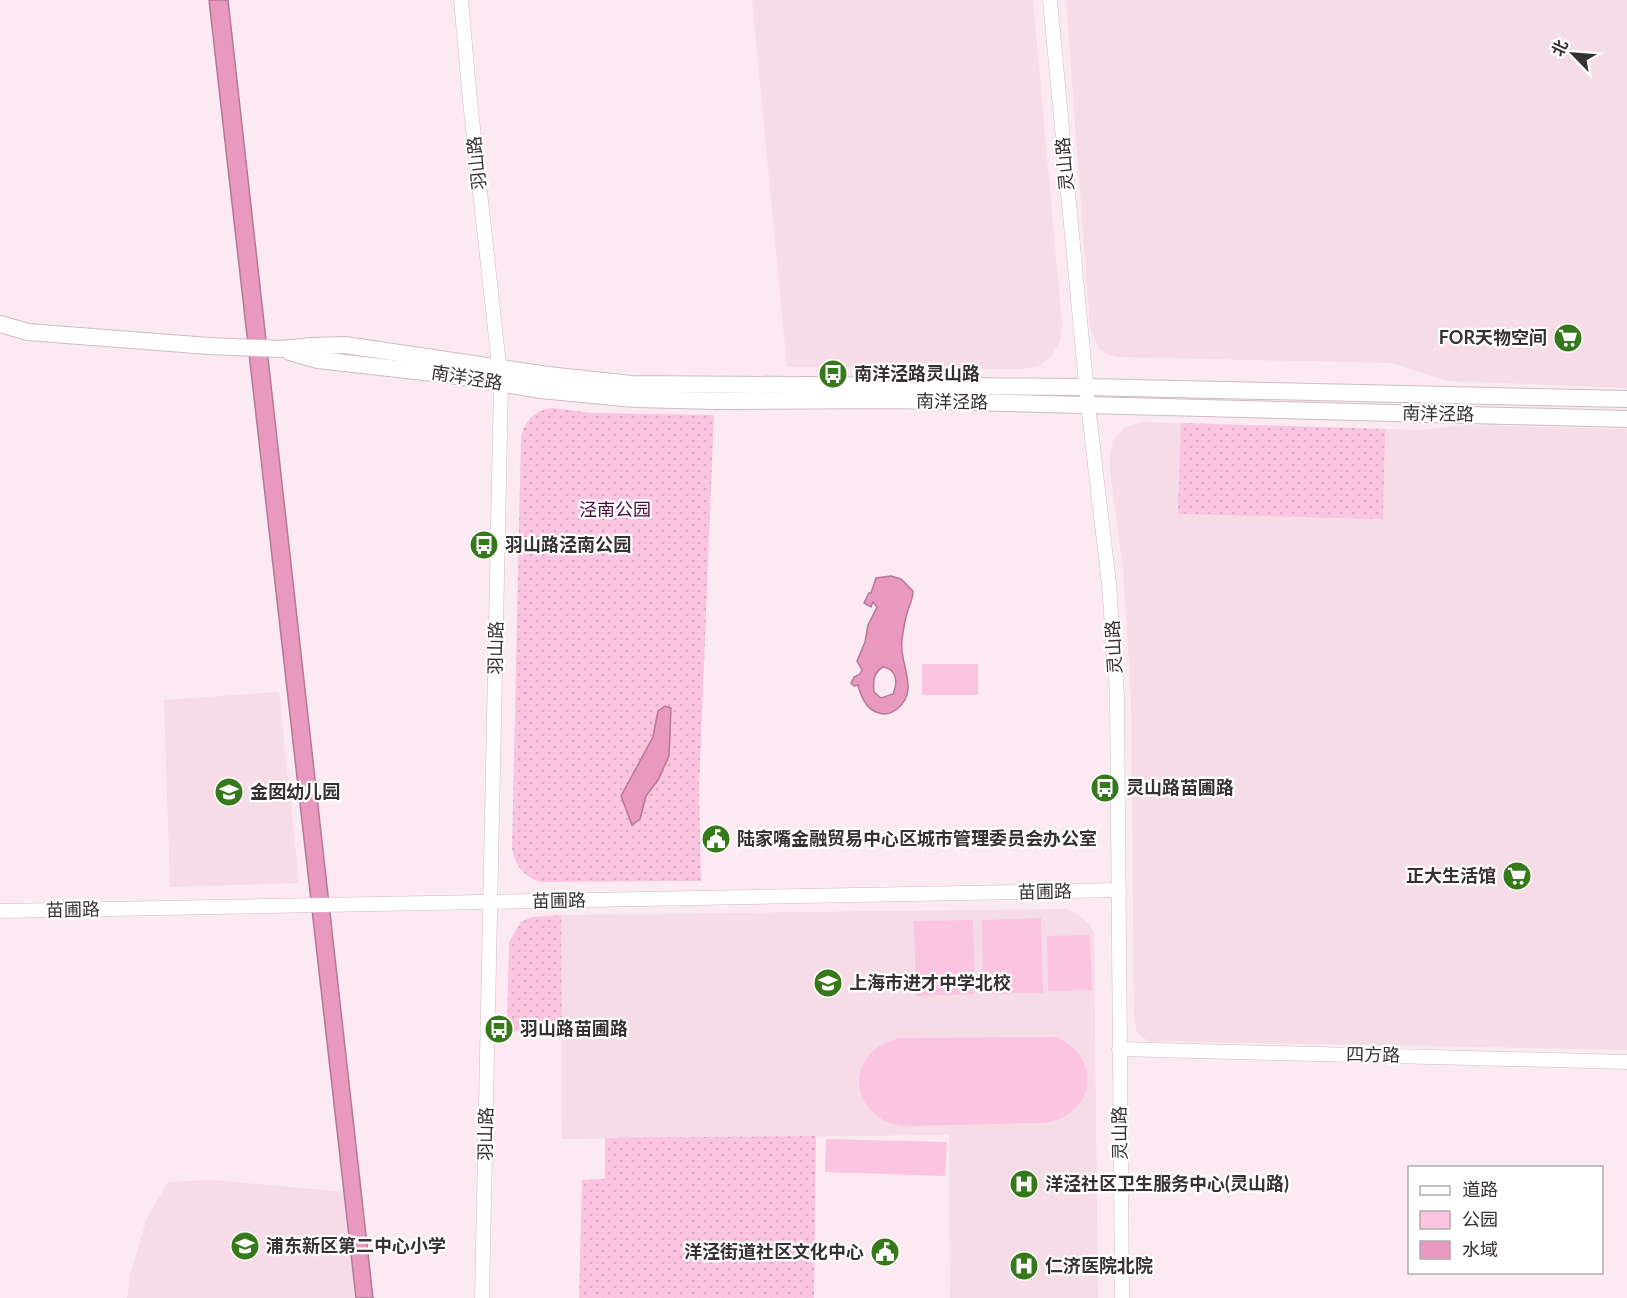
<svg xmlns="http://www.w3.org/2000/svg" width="1627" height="1298" viewBox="0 0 1627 1298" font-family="Lato,'Noto Sans SC',sans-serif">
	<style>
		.built { fill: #f5dce7 }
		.green { fill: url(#green-dots) }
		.pitch { fill: #fbc5df }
		.water { fill: #e998c0; stroke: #b47996; stroke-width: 1.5; fill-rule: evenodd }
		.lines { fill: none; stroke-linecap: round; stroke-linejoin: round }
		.minor-casing { stroke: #cdbcc4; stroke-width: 15 }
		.major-casing { stroke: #cdbcc4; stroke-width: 18 }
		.minor { stroke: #fff; stroke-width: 14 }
		.major { stroke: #fff; stroke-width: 16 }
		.labels { text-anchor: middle; stroke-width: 4.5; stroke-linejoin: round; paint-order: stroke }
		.street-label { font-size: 18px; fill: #373034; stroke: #fff }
		.poi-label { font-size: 18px; font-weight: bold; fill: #373034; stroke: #fff; text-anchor: start }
		.park-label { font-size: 18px; fill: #510a36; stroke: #fff }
	</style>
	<defs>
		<pattern id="green-dots" width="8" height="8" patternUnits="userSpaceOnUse" patternTransform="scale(1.5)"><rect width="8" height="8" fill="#fbc5df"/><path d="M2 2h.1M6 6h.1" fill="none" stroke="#d8aac0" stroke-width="1.8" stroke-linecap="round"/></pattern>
	</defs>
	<rect width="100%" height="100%" fill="#fceaf2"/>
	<g class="built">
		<polygon points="752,0 1033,0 1062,324 1060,341 1051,357 1038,366 1022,369 787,367"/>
		<polygon points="1066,0 1627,0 1627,388 1447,381 1391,363 1119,357 1108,355 1099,348 1090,328"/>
		<polygon points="1141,422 1421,430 1467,425 1627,429 1627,1050 1148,1041 1137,1033 1134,1019 1131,697 1123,569 1110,470 1110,454 1113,440 1124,428"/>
		<polygon points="279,692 299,883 170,887 164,700"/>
		<polygon points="1067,909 1076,913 1090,925 1094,934 1098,1298 950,1298 949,1135 562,1139 561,915"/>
		<polygon points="213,1180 345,1192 356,1298 127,1298 130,1275 147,1218 168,1182"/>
	</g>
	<g class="green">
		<path d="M 553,408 L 593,413 L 714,415 L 699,789 L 701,881 L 541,882 C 524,877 515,866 512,848 L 521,436 C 527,418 535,410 553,408 Z"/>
		<polygon points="1181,423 1385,429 1383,519 1178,514"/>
		<polygon points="561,915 562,1031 507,1031 509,942 521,922 532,917"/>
		<polygon points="816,1136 814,1298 579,1298 582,1180 605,1179 605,1138"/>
	</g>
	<g class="pitch">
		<rect x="922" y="664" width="56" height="31"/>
		<polygon points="1041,918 1043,993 983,994 982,920"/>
		<polygon points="973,920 975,994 916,996 914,921"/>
		<polygon points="1090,935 1092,990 1048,991 1047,936"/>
		<path d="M 1057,1037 C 1104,1060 1095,1115 1044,1123 L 902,1126 C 845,1116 845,1048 901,1038 Z"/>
		<polygon points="826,1139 947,1142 945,1176 825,1172"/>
	</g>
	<g class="water">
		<polygon points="209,0 228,0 373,1298 356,1298"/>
		<path d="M 891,576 L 901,579 L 913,591 C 913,601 908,607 906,617 C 904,625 903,632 902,640 C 898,662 921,691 897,709 C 892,713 885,715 879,713 C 866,710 861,697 858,685 L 854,686 L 851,683 L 854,677 L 860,674 L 862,670 L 857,661 L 865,642 L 868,625 L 877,607 L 873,602 L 871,607 L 864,603 L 869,593 L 871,593 L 876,578 ZM 883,667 C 897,669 898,683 893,694 L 881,698 L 874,692 C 873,682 873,673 883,667 Z"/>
		<polygon points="665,706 671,708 669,756 658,780 646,796 640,819 632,825 621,796 653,737 658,711"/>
	</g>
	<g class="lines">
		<g class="minor-casing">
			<g id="minor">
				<polyline points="461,0 470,101 501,383 482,1298"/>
				<polyline points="1050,0 1088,405 1109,584 1117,696 1122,1298"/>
				<polyline points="0,911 1119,890"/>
				<polyline points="1119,1049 1627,1062"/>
			</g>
		</g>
		<g class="major-casing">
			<g id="major">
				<polyline points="0,324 28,332 209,346 281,349 312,346 345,345 548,375 631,384 1086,387 1627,399"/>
				<polyline points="290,352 318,360 451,375 541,390 635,399 717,401 893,400 1627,419"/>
			</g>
		</g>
		<use href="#minor" class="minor"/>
		<use href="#major" class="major"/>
	</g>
	<defs>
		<g id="supermarket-disc" transform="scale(1.5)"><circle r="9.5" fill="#35791b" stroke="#fff"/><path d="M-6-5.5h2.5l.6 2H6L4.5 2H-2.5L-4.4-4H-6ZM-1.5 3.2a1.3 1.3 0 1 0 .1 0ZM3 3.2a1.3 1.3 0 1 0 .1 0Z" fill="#fff"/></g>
		<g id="bus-disc" transform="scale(1.5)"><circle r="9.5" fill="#35791b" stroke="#fff"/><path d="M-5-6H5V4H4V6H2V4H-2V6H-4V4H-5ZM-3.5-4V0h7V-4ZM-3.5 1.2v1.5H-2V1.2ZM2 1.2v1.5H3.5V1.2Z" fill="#fff"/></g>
		<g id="school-disc" transform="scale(1.5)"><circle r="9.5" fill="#35791b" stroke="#fff"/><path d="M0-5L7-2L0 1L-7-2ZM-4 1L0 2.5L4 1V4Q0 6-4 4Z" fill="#fff"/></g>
		<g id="civic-disc" transform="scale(1.5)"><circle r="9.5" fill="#35791b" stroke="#fff"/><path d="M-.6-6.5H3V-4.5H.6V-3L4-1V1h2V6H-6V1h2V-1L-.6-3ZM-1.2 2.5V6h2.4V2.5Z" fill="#fff"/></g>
		<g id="hospital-disc" transform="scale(1.5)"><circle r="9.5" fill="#35791b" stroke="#fff"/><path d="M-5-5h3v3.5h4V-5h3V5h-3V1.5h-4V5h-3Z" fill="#fff"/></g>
	</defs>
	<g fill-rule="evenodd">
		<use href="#supermarket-disc" x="1568" y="338"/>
		<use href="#bus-disc" x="833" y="374"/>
		<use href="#bus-disc" x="484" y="545"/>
		<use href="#bus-disc" x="1105" y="788"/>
		<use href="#school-disc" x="229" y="792"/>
		<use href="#civic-disc" x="716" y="839"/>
		<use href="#supermarket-disc" x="1517" y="876"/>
		<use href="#school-disc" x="828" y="983"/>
		<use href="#bus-disc" x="499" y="1029"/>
		<use href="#hospital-disc" x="1024" y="1184"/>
		<use href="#school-disc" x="245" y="1246"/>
		<use href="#civic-disc" x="885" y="1252"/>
		<use href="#hospital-disc" x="1024" y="1266"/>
	</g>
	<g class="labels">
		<g class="street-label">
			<text transform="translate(477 163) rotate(-96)" y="6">羽山路</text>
			<text transform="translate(1065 164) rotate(-95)" y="6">灵山路</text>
			<text transform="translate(467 378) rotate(9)" y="6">南洋泾路</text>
			<text transform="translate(952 402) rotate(1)" y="6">南洋泾路</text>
			<text transform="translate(1438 414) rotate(1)" y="6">南洋泾路</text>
			<text transform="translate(1114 647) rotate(-93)" y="6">灵山路</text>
			<text transform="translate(496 648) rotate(-89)" y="6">羽山路</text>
			<text transform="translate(1045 892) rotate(-1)" y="6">苗圃路</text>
			<text transform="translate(559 901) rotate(-1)" y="6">苗圃路</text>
			<text transform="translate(73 910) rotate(-1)" y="6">苗圃路</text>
			<text transform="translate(1373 1055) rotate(1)" y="6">四方路</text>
			<text transform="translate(1120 1133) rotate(-91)" y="6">灵山路</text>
			<text transform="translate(486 1134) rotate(-89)" y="6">羽山路</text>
		</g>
		<g class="poi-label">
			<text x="1547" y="344" text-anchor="end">FOR天物空间</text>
			<text x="854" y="380">南洋泾路灵山路</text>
			<text x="505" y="551">羽山路泾南公园</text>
			<text x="1126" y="794">灵山路苗圃路</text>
			<text x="250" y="798">金囡幼儿园</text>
			<text x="737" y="845">陆家嘴金融贸易中心区城市管理委员会办公室</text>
			<text x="1496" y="882" text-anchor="end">正大生活馆</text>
			<text x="849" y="989">上海市进才中学北校</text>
			<text x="520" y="1035">羽山路苗圃路</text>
			<text x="1045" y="1190">洋泾社区卫生服务中心(灵山路)</text>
			<text x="266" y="1252">浦东新区第二中心小学</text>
			<text x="864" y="1258" text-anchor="end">洋泾街道社区文化中心</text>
			<text x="1045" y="1272">仁济医院北院</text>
		</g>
		<g class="park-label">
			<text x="615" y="516">泾南公园</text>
		</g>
	</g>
	<rect x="1408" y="1166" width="195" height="108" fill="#ffffff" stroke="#afacae" stroke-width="1.5"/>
	<rect x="1420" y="1186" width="30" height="9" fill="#ffffff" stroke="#afacae" stroke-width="1.5"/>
	<text x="1462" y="1196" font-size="18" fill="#373034">道路</text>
	<rect x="1420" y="1211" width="30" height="18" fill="#fbc5df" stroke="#afacae" stroke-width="1.5"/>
	<text x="1462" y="1226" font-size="18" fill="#373034">公园</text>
	<rect x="1420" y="1241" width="30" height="18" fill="#e998c0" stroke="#afacae" stroke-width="1.5"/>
	<text x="1462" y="1256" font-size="18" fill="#373034">水域</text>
	<g transform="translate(1573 54) rotate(295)" stroke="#ffffff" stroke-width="4.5" paint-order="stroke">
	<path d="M0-4.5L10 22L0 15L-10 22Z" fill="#373034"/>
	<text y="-9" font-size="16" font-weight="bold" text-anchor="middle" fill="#373034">北</text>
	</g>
</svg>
